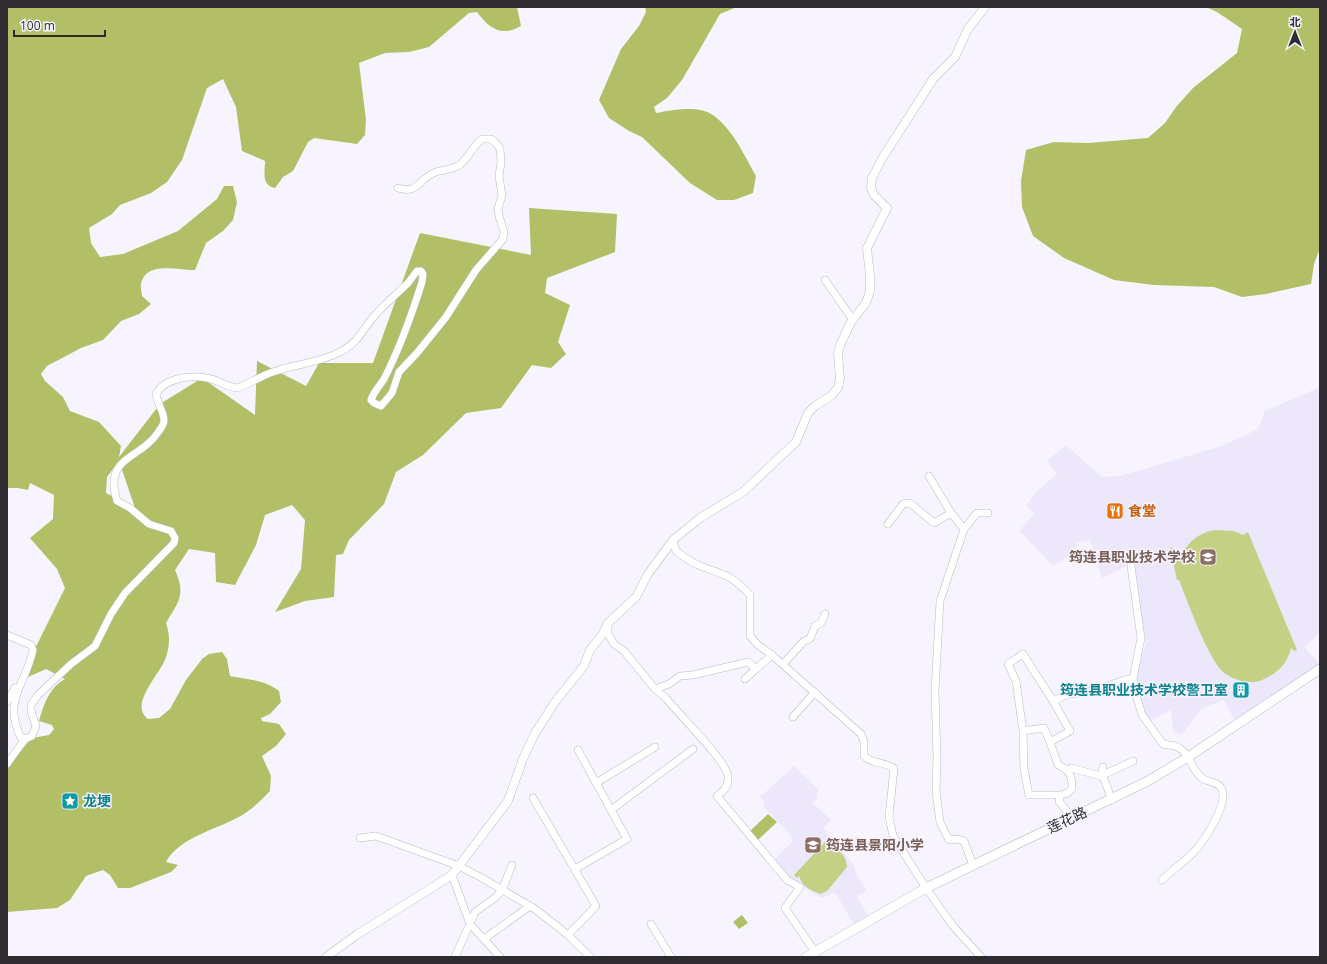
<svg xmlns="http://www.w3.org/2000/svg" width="1327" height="964" viewBox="0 0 1327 964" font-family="'Open Sans','Noto Sans SC',sans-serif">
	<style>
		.built { fill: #ede7fc }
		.green { fill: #c4d185 }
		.forest { fill: #b2bf66; fill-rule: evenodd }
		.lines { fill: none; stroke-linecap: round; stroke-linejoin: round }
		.minor-casing { stroke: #bbb8c5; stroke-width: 8 }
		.tertiary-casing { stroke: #bbb8c5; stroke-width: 9 }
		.secondary-casing { stroke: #bbb8c5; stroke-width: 10 }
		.minor { stroke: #fff; stroke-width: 7 }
		.tertiary { stroke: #fff; stroke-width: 8 }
		.secondary { stroke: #fff; stroke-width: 9 }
		.labels { text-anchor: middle; stroke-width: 3; stroke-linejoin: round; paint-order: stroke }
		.food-label { font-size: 14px; font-weight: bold; fill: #c56008; stroke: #f7f4ff; text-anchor: start }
		.education-label { font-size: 14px; font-weight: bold; fill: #785e54; stroke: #f7f4ff; text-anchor: end }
		.culture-label { font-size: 14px; font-weight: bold; fill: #0d838f; stroke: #f7f4ff; text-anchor: end }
		.street-label { font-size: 14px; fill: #2e2c31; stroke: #f7f4ff }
	</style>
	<rect width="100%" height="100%" fill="#f7f4ff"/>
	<g class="built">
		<polygon points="1320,387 1320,633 1304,647 1320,664 1235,721 1224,700 1202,708 1182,735 1173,731 1171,710 1150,721 1143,711 1136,678 1146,641 1131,564 1102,578 1090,540 1077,542 1076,551 1053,566 1019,531 1035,513 1026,506 1035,493 1057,474 1047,461 1066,445 1102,477 1120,476 1222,446 1258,429 1265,411"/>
		<polygon points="794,766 819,790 816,796 817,799 813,803 831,820 824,827 825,830 853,864 857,876 867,891 857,896 869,918 854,925 835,892 823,898 816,895 785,875 773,861 793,841 788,832 763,806 765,804 760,797"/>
	</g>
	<g class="green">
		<path d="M 1215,530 L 1234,531 L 1243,535 L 1248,532 L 1297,650 L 1294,651 L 1291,648 C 1287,664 1279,672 1264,679 C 1252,686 1231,680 1222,671 C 1207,656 1187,600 1179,580 L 1177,580 L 1170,547 L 1182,554 C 1190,540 1199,533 1215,530 Z"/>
		<path d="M 826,841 L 829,845 L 828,847 C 840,849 846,855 847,867 L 827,891 L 821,894 C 812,891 802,887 799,876 L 797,878 L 794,875 Z"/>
	</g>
	<g class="forest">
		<path d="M 7,7 L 517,7 L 521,26 C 501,37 490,29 477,12 L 469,13 L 429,47 L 409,52 L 385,53 L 359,63 L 366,120 L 365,135 L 357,144 L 314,138 L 308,142 L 293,171 L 283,177 L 275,188 C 261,185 265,173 265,161 L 242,151 L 236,107 L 223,79 L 207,88 L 182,160 L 167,182 L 151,193 L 120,205 L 112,214 L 89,228 L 91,243 L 100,257 L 123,254 L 178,231 L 217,199 L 224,186 L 233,186 L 237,202 L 233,220 L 223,231 L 206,243 L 195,270 C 180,271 146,260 141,284 C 140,287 142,293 142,296 L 151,304 L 139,314 L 121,321 L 103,340 L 81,348 L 47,366 L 41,374 L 45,381 L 63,397 L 70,411 L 99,422 L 121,446 L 119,457 L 160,404 L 202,378 L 255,415 L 257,361 L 306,386 L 319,363 L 373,363 L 420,233 L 531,255 L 529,208 L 617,214 L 615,252 L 547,278 L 545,293 L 570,305 L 558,342 L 566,354 L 551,368 L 532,365 L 501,408 L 466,413 L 423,455 L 396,472 L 384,504 L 349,540 L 343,554 L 336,555 L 334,597 L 305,601 L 275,612 L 301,569 L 305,520 L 292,505 L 265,515 L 256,545 L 235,585 L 216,582 L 215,553 L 189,549 L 175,570 C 186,595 179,601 166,623 C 170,635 170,644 166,657 C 161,674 128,704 148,719 L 159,718 L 170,709 L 186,680 L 202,659 L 209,654 L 222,652 L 227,659 L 230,676 C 248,680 264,679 279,691 L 281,702 L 270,714 L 261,718 L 262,721 L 279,724 L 286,734 L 276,746 L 262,756 L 271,776 L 270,791 C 262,799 254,808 244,814 C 220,829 180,836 166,862 L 178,865 L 171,872 L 130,888 L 118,888 L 110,875 L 103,870 L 86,876 L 70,900 L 57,908 L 7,912 L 7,769 L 8,765 L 32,738 L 49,735 L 54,729 L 52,725 L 39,721 C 44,704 49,688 65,679 L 46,669 L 19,681 L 65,588 L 57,569 L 30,538 L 53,519 L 54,495 L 30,483 L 28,490 L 18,488 L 7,488 ZM 119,461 L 135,508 L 106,493 L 107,477 Z"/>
		<path d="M 645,7 L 737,7 L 720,14 L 682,80 L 667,98 L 654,107 L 656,113 C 670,110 698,105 711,114 C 732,127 744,155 756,176 L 753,193 L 734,200 L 717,200 L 690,183 L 642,137 L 629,131 L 609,118 L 599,100 L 621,49 L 639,26 L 646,12 Z"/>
		<polygon points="1206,7 1320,7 1320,248 1314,264 1311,284 1266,294 1242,297 1214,287 1154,285 1114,280 1064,258 1033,236 1022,207 1021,181 1026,150 1054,142 1088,143 1148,138 1165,123 1176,107 1193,88 1237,53 1242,29 1217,12"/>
		<polygon points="768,814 777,822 757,841 749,832"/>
		<polygon points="742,915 748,923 739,929 733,922"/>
	</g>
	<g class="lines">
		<g class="minor-casing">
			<g id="minor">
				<polyline points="825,280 853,320"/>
				<polyline points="929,476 951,513"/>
				<polyline points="888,524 903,504 910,503 934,523 951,513 964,529"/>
				<path d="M 673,540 L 676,551 C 684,557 693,564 703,567 C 727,576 731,575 750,595 L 750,636 L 758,645 L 772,655 L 861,734 L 864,742 L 864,756 C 872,764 884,762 894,768 L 889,817 L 893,836 L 926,888 L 953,926 L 981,957"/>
				<polyline points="1131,566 1141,638 1133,679 1135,690"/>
				<path d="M 608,623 L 608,634 L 614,644 L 624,651 L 655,689 L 666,698 C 678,714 725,759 728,776 C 729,786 724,791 717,796 L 787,880 L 800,887 L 785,908 L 815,952"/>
				<path d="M 7,635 L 31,645 L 33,650 C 26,685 2,699 21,738 L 25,739 L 32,736 L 36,726 L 31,711 L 31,705 L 38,695 L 71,664 L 95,646 L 111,614 L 125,593 L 174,543 L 175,538 L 171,531 L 149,524 L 130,508 L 117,501 C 103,455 140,461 159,431 C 161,428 164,425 164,420 C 164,412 157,403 156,394 C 165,377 194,374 211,379 C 219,381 228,387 237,388 C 241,388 265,374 273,372 C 295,364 319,363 340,352 C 355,345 362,332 371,320 C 382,306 396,295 408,283 C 411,279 414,275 417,271 L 421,271 L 423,274 L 422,282 C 412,314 400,348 384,379 C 380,386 374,391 371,400 L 374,403 L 381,406 L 392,393 L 399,372 L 417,353 L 446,317 L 476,270 L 503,239 L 504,232 L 499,216 L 498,208 L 502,196 L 499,176 L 501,162 L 500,149 L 497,144 L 491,139 L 482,139 C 472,147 470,155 462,163 C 455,170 445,169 436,172 C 420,177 418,195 398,188"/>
				<polyline points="783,664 804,641 810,639 815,626 821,623 825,614"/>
				<polyline points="745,679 756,669"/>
				<polyline points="655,689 669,684 680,676 693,675 748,662 756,669 772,655"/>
				<path d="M 1053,701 L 1068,694 L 1088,692 L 1128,679 L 1130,688 L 1135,692 L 1142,715 L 1163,744 C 1167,745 1171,745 1175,746 C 1190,751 1191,770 1202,778 C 1208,783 1219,781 1222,790 C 1228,805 1204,841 1194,852 C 1184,862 1172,870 1162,880"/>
				<polyline points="7,702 15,688"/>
				<polyline points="793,717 815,692"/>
				<polyline points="1023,731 1044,728 1050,742 1070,731 1053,701 1023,654 1008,664 1016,681 1023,731 1024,769 1029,795 1061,795 1059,801 1072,818"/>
				<path d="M 1050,742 L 1058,765 C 1070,770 1072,776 1072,788 L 1068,793 L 1061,795"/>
				<polyline points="7,764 25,739"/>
				<polyline points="1103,767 1102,774 1112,800"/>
				<polyline points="1071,768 1101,776 1133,761"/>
				<polyline points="596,783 655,747"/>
				<polyline points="533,798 596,906 568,935"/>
				<polyline points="611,810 693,749"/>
				<polyline points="360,838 376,836 459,866 482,878 535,909 568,935 590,957"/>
				<polyline points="973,865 964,841 958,839 949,840 940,822 936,792 937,758 935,691 940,601 964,529 977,513 988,513"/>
				<polyline points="575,869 627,839 578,750"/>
				<polyline points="452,875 470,924 500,957"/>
				<polyline points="651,924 671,957"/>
				<polyline points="484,939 530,906"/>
				<polyline points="455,957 475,912 496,897 502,890 512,865"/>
			</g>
		</g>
		<g class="tertiary-casing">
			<polyline id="tertiary" points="326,957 358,934 452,875 508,801 523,759 534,735 555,702 584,666 590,650 602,635 608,623 636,597 648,574 673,540 700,518 743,492 796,442 808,413 815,406 831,396 838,388 840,379 838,353 841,343 851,322 866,303 870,291 870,276 867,248 887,208 874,195 871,188 872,178 883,157 921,98 933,79 955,57 968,29 985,7"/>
		</g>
		<g class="secondary-casing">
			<polyline id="secondary" points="806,957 926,888 1148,781 1188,757 1320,669"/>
		</g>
		<use href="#minor" class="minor"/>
		<use href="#tertiary" class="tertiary"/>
		<use href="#secondary" class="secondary"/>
	</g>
	<defs>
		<g id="restaurant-square" transform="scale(0.9)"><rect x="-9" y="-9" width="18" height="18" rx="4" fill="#e8710a" stroke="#f7f4ff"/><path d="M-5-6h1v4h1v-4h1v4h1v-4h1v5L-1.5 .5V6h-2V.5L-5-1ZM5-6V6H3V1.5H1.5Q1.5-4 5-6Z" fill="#fff"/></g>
		<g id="school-square" transform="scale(0.9)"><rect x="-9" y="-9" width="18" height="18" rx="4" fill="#8d6e63" stroke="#f7f4ff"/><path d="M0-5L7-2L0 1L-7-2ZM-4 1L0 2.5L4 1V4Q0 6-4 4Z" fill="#fff"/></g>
		<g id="building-square" transform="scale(0.9)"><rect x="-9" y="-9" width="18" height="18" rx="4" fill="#0f9aa8" stroke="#f7f4ff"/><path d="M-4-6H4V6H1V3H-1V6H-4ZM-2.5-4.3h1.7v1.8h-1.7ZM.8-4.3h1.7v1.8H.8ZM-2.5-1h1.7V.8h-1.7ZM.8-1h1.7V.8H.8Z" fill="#fff"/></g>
		<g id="sight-square" transform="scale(0.9)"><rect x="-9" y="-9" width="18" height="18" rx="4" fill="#0f9aa8" stroke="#f7f4ff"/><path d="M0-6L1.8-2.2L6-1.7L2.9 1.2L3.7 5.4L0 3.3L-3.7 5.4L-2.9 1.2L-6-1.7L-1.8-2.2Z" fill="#fff"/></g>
	</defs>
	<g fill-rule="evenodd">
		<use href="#restaurant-square" x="1115" y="511"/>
		<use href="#school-square" x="1208" y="557"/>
		<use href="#building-square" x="1241" y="690"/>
		<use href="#sight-square" x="70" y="801"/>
		<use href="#school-square" x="813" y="845"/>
	</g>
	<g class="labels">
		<g class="food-label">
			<text x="1128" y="516">食堂</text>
		</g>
		<g class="education-label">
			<text x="1195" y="562">筠连县职业技术学校</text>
			<text x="826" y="850" text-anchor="start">筠连县景阳小学</text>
		</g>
		<g class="culture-label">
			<text x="1228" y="695">筠连县职业技术学校警卫室</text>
			<text x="83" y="806" text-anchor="start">龙埂</text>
		</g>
		<g class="street-label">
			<text transform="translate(1067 820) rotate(-25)" y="5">莲花路</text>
		</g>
	</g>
	<rect width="1327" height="964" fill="none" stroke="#2e2c31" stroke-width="16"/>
	<g transform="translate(1295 32)" stroke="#f7f4ff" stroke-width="3" paint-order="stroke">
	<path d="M0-3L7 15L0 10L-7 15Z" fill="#2e2c31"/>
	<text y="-6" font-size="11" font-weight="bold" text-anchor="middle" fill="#2e2c31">北</text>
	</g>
	<path d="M14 30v6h91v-6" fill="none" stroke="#2e2c31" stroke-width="2"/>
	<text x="20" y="30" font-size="12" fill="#2e2c31" stroke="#f7f4ff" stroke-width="3" paint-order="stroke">100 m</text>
</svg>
